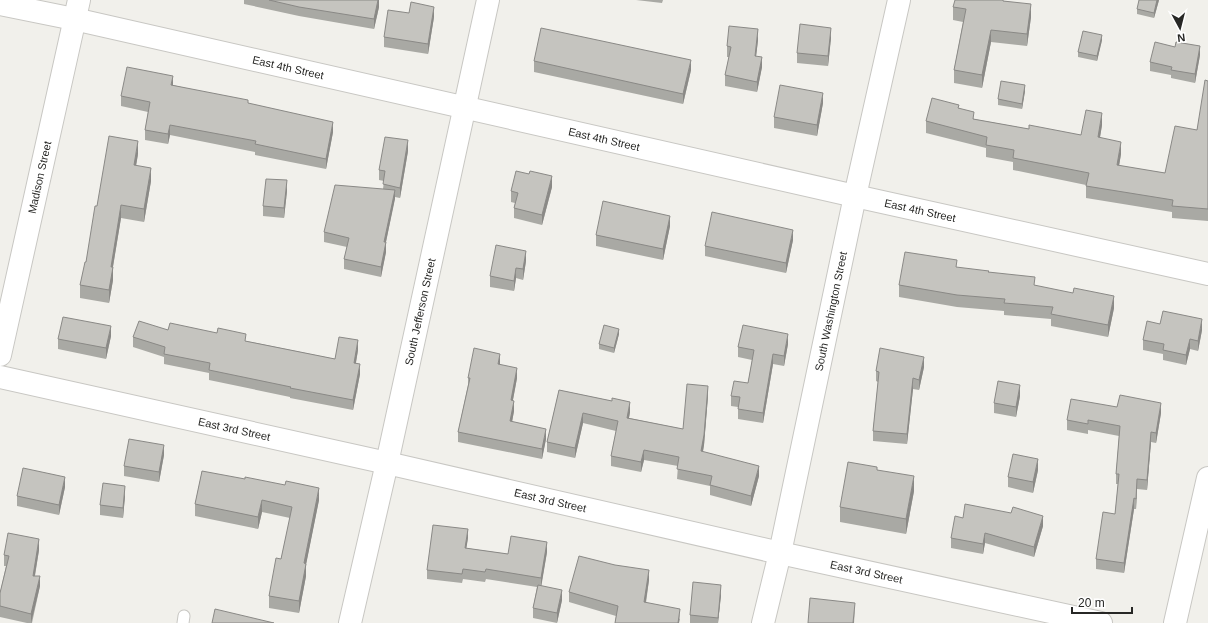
<svg xmlns="http://www.w3.org/2000/svg" width="1208" height="623" viewBox="0 0 1208 623" font-family="Arial,sans-serif">
	<style>
		.lines { fill: none; stroke-linecap: round; stroke-linejoin: round }
		.lane-casing { stroke: #c8c7c3; stroke-width: 13 }
		.street-casing { stroke: #c8c7c3; stroke-width: 24 }
		.lane { stroke: #fff; stroke-width: 11 }
		.street { stroke: #fff; stroke-width: 22 }
		.wall { fill: #a9a9a4 }
		.shaded-wall { fill: #8a8986 }
		.building { fill: #c5c4bf; stroke: #8a8986 }
		.labels { text-anchor: middle; stroke-width: 4; stroke-linejoin: round; paint-order: stroke }
		.street-label { font-size: 11px; fill: #272725; stroke: #fff }
	</style>
	<rect width="100%" height="100%" fill="#f1f0eb"/>
	<g class="lines">
		<g class="lane-casing">
			<polyline id="lane" points="183,623 184,616"/>
		</g>
		<g class="street-casing">
			<g id="street">
				<path id="s1" d="M 0,4 L 74,19 L 855,196 L 1208,274"/>
				<path id="s2" d="M 0,355 L 79,0"/>
				<path id="s3" d="M 0,377 L 387,463 L 780,553 L 1101,623"/>
				<path id="s4" d="M 350,623 L 387,463 L 488,0"/>
				<path id="s5" d="M 763,623 L 780,553 L 855,196 L 899,0"/>
				<polyline points="1175,623 1208,478"/>
			</g>
		</g>
		<use href="#lane" class="lane"/>
		<use href="#street" class="street"/>
	</g>
	<g class="wall">
		<polygon points="244,0 379,0 379,7 374,29 299,16 244,4"/>
		<polygon points="636,0 663,0 662,3"/>
		<polygon points="1159,0 1154,18 1137,14 1137,9"/>
		<polygon points="1006,1 1031,17 1027,46 991,42 982,88 954,83 954,70 963,22 953,20 953,7"/>
		<polygon points="434,17 428,54 384,47 384,37"/>
		<polygon points="831,38 828,66 797,63 797,53"/>
		<polygon points="758,40 756,56 762,67 757,92 725,86 725,75 729,57 727,57 727,46"/>
		<polygon points="1102,40 1097,61 1078,57 1078,52"/>
		<polygon points="1200,55 1195,83 1171,78 1171,75 1150,71 1150,62"/>
		<polygon points="534,61 691,70 683,104 534,72"/>
		<polygon points="1208,81 1208,221 1172,218 1172,212 1086,198 1086,185 1013,170 1013,162 986,157 986,148 926,133 926,121 959,108 974,119 1029,129 1081,135 1102,125 1100,137 1121,154 1119,166 1165,173 1197,130"/>
		<polygon points="173,85 248,103 333,132 326,169 255,155 255,152 170,135 168,144 145,140 145,130 148,112 121,106 121,96"/>
		<polygon points="1025,91 1022,109 998,105 998,99"/>
		<polygon points="823,103 817,136 774,128 774,117"/>
		<polygon points="408,151 400,198 395,197 386,242 386,252 381,277 344,269 344,259 347,247 324,242 324,232 383,189 384,181 379,180 379,170"/>
		<polygon points="138,154 136,165 151,181 144,222 121,218 113,267 113,280 109,303 80,298 80,285 86,262 97,206"/>
		<polygon points="529,174 552,187 542,225 514,218 514,208 515,203 511,202 511,191"/>
		<polygon points="287,191 284,218 263,216 263,206"/>
		<polygon points="670,226 663,260 596,246 596,235"/>
		<polygon points="793,240 786,273 705,256 705,246"/>
		<polygon points="526,261 523,280 516,278 514,291 490,287 490,276"/>
		<polygon points="957,268 989,272 1114,308 1108,337 1051,326 1051,319 1004,315 1004,311 957,307 899,297 899,285"/>
		<polygon points="1160,324 1202,330 1198,351 1190,349 1186,365 1163,360 1163,354 1143,350 1143,340"/>
		<polygon points="619,334 614,353 599,349 599,344"/>
		<polygon points="111,336 106,359 58,349 58,339"/>
		<polygon points="133,337 246,341 335,359 358,350 356,363 360,374 353,410 290,398 290,397 209,380 209,373 164,364 164,357 133,347"/>
		<polygon points="788,344 784,366 773,364 763,423 738,419 738,407 731,406 731,396 748,383 752,360 738,357 738,347"/>
		<polygon points="500,364 517,378 513,400 514,411 512,422 546,439 542,459 458,442 458,432 468,385 468,378"/>
		<polygon points="924,367 919,390 913,389 907,444 873,441 873,431 878,382 876,381 876,371"/>
		<polygon points="559,390 612,401 630,412 629,418 683,429 708,396 704,445 703,452 759,476 751,506 710,495 710,486 677,479 678,466 644,460 641,472 611,466 611,456 616,431 583,423 575,458 547,452 547,442"/>
		<polygon points="1020,396 1016,417 994,413 994,403"/>
		<polygon points="1117,407 1161,413 1156,443 1151,442 1147,490 1137,489 1136,509 1134,509 1124,573 1096,569 1096,559 1115,514 1118,484 1116,484 1116,474 1119,436 1088,430 1088,434 1067,430 1067,420"/>
		<polygon points="164,455 159,482 124,476 124,466"/>
		<polygon points="877,470 914,491 906,534 840,522 840,507"/>
		<polygon points="1038,470 1033,493 1008,487 1008,477"/>
		<polygon points="202,471 319,500 306,564 306,576 299,613 269,608 269,596 281,559 290,518 262,512 258,529 195,516 195,504"/>
		<polygon points="65,487 59,515 17,506 17,496"/>
		<polygon points="125,496 123,518 100,515 100,505"/>
		<polygon points="963,518 1043,526 1034,557 985,543 983,554 951,548 951,538"/>
		<polygon points="468,538 466,548 508,554 547,552 541,586 562,600 557,623 533,618 533,608 537,587 486,579 485,582 463,579 462,583 427,579 427,570"/>
		<polygon points="39,550 35,576 40,586 32,623 27,623 0,617 0,593 6,566 4,566 4,555"/>
		<polygon points="649,580 646,603 680,619 679,623 615,623 616,616 569,602 569,592"/>
		<polygon points="721,595 718,623 690,623 690,615"/>
	</g>
	<g class="shaded-wall">
		<polygon points="378,0 379,0 379,7 374,29 374,19"/>
		<polygon points="1157,0 1159,0 1154,18 1154,13"/>
		<polygon points="1031,4 1031,17 1027,46 1027,34"/>
		<polygon points="434,7 434,17 428,54 428,44"/>
		<polygon points="831,28 831,38 828,66 828,56"/>
		<polygon points="758,29 758,40 755,66 755,56"/>
		<polygon points="991,30 991,42 982,88 982,75"/>
		<polygon points="1102,35 1102,40 1097,61 1097,56"/>
		<polygon points="1200,46 1200,55 1195,83 1195,74"/>
		<polygon points="762,57 762,67 757,92 757,82"/>
		<polygon points="691,60 691,70 683,104 683,94"/>
		<polygon points="173,76 173,87 171,85"/>
		<polygon points="1025,85 1025,91 1022,109 1022,104"/>
		<polygon points="823,93 823,103 817,136 817,125"/>
		<polygon points="1102,113 1102,125 1098,149 1098,137"/>
		<polygon points="333,122 333,132 326,169 326,159"/>
		<polygon points="170,125 170,135 168,144 168,134"/>
		<polygon points="408,140 408,151 400,198 400,188"/>
		<polygon points="138,141 138,154 134,178 134,165"/>
		<polygon points="1121,142 1121,154 1117,177 1117,165"/>
		<polygon points="151,168 151,181 144,222 144,209"/>
		<polygon points="552,176 552,187 542,225 542,215"/>
		<polygon points="287,180 287,191 284,218 284,208"/>
		<polygon points="395,190 395,199 384,251 384,242"/>
		<polygon points="121,205 121,218 111,278 113,267 113,280 109,303 109,290 111,267"/>
		<polygon points="670,216 670,226 663,260 663,249"/>
		<polygon points="793,230 793,240 786,273 786,263"/>
		<polygon points="386,242 386,252 381,277 381,267"/>
		<polygon points="526,251 526,261 523,280 523,269"/>
		<polygon points="516,268 516,278 514,291 514,281"/>
		<polygon points="1114,296 1114,308 1108,337 1108,325"/>
		<polygon points="1202,319 1202,330 1198,351 1198,341"/>
		<polygon points="111,326 111,336 106,359 106,348"/>
		<polygon points="619,329 619,334 614,353 614,348"/>
		<polygon points="788,334 788,344 784,366 784,356"/>
		<polygon points="1190,339 1190,349 1186,365 1186,355"/>
		<polygon points="358,340 358,350 354,373 354,363"/>
		<polygon points="500,354 500,364 498,374 498,364"/>
		<polygon points="773,354 773,364 763,423 763,413"/>
		<polygon points="924,357 924,367 919,390 919,380"/>
		<polygon points="360,364 360,374 353,410 353,400"/>
		<polygon points="517,368 517,378 511,410 511,400"/>
		<polygon points="913,378 913,389 907,444 907,434"/>
		<polygon points="1020,385 1020,396 1016,417 1016,407"/>
		<polygon points="708,386 708,396 704,445 701,461 701,451"/>
		<polygon points="514,401 514,411 510,432 510,421"/>
		<polygon points="630,402 630,412 627,428 627,418"/>
		<polygon points="1161,403 1161,413 1156,443 1156,433"/>
		<polygon points="583,413 583,423 575,458 575,448"/>
		<polygon points="546,429 546,439 542,459 542,449"/>
		<polygon points="1151,432 1151,442 1147,490 1147,480"/>
		<polygon points="164,445 164,455 159,482 159,472"/>
		<polygon points="644,450 644,460 641,472 641,462"/>
		<polygon points="1038,459 1038,470 1033,493 1033,482"/>
		<polygon points="759,466 759,476 751,506 751,496"/>
		<polygon points="914,476 914,491 906,534 906,519"/>
		<polygon points="65,477 65,487 59,515 59,505"/>
		<polygon points="1137,479 1137,489 1136,509 1136,499"/>
		<polygon points="125,486 125,496 123,518 123,508"/>
		<polygon points="319,488 319,500 304,575 304,563"/>
		<polygon points="1134,498 1134,509 1124,573 1124,563"/>
		<polygon points="262,500 262,512 258,529 258,517"/>
		<polygon points="1043,516 1043,526 1034,557 1034,547"/>
		<polygon points="468,529 468,538 465,557 465,548"/>
		<polygon points="985,533 985,543 983,554 983,544"/>
		<polygon points="39,539 39,550 33,586 33,576"/>
		<polygon points="547,542 547,552 541,588 541,578"/>
		<polygon points="306,564 306,576 299,613 299,601"/>
		<polygon points="649,570 649,580 644,613 644,602"/>
		<polygon points="40,576 40,586 31,623 31,614"/>
		<polygon points="721,585 721,595 718,623 718,618"/>
		<polygon points="562,590 562,600 557,623 557,613"/>
		<polygon points="855,603 854,623 853,623"/>
		<polygon points="680,609 679,623 678,623"/>
	</g>
	<g class="building">
		<polygon points="269,0 378,0 374,19 299,7"/>
		<polygon points="955,0 1003,0 1003,1 1031,4 1027,34 991,30 982,75 954,70 966,9 953,7"/>
		<polygon points="1139,0 1157,0 1154,13 1137,9"/>
		<polygon points="411,2 434,7 428,44 384,37 388,10 409,13"/>
		<polygon points="800,24 831,28 828,56 797,53"/>
		<polygon points="729,26 758,29 755,56 762,57 757,82 725,75 731,47 727,46"/>
		<polygon points="541,28 691,60 683,94 534,61"/>
		<polygon points="1083,31 1102,35 1097,56 1078,52"/>
		<polygon points="1155,42 1175,47 1176,42 1200,46 1195,74 1171,70 1172,67 1150,62"/>
		<polygon points="127,67 173,76 171,85 248,100 248,103 333,122 326,159 255,144 256,141 170,125 168,134 145,130 150,102 121,96"/>
		<polygon points="1205,80 1208,81 1208,209 1172,206 1173,200 1086,186 1089,173 1013,158 1014,150 986,145 987,137 926,121 932,98 959,105 958,108 974,112 973,119 1029,129 1029,125 1081,135 1086,110 1102,113 1098,137 1121,142 1117,165 1165,173 1175,126 1197,130"/>
		<polygon points="1001,81 1025,85 1022,104 998,99"/>
		<polygon points="780,85 823,93 817,125 774,117"/>
		<polygon points="109,136 138,141 134,165 151,168 144,209 121,205 111,267 113,267 109,290 80,285 85,262 86,262 95,206 97,206"/>
		<polygon points="385,137 408,140 400,188 383,184 385,171 379,170"/>
		<polygon points="516,171 529,174 530,171 552,176 542,215 514,208 518,193 511,191"/>
		<polygon points="266,179 287,180 284,208 263,206"/>
		<polygon points="335,185 395,190 384,242 386,242 381,267 344,259 349,238 324,232"/>
		<polygon points="603,201 670,216 663,249 596,235"/>
		<polygon points="712,212 793,230 786,263 705,246"/>
		<polygon points="496,245 526,251 523,269 516,268 514,281 490,276"/>
		<polygon points="905,252 957,260 956,267 989,271 988,272 1035,277 1034,285 1073,293 1074,288 1114,296 1108,325 1051,314 1053,307 1004,303 1005,299 957,295 899,285"/>
		<polygon points="1163,311 1202,319 1198,341 1190,339 1186,355 1163,350 1164,344 1143,340 1147,321 1160,324"/>
		<polygon points="63,317 111,326 106,348 58,339"/>
		<polygon points="139,321 168,330 170,323 217,333 218,328 246,334 245,341 335,359 339,337 358,340 354,363 360,364 353,400 290,388 291,387 209,370 210,363 164,354 165,347 133,337"/>
		<polygon points="604,325 619,329 614,348 599,344"/>
		<polygon points="743,325 788,334 784,356 773,354 763,413 738,409 740,397 731,396 734,381 748,383 754,350 738,347"/>
		<polygon points="474,348 500,354 498,364 517,368 511,400 514,401 510,421 546,429 542,449 458,432 470,378 468,378"/>
		<polygon points="880,348 924,357 919,380 913,378 907,434 873,431 879,372 876,371"/>
		<polygon points="998,381 1020,385 1016,407 994,403"/>
		<polygon points="687,384 708,386 704,435 701,451 759,466 751,496 710,485 712,476 677,469 679,457 644,450 641,462 611,456 618,421 583,413 575,448 547,442 559,390 612,401 612,398 630,402 627,418 683,429"/>
		<polygon points="1120,395 1161,403 1156,433 1151,432 1147,480 1137,479 1136,499 1134,498 1124,563 1096,559 1103,512 1115,514 1119,474 1116,474 1120,426 1088,420 1088,424 1067,420 1071,399 1117,407"/>
		<polygon points="129,439 164,445 159,472 124,466"/>
		<polygon points="1013,454 1038,459 1033,482 1008,477"/>
		<polygon points="848,462 877,467 877,470 914,476 906,519 840,507"/>
		<polygon points="23,468 65,477 59,505 17,496"/>
		<polygon points="202,471 245,479 245,477 285,485 286,481 319,488 304,563 306,564 299,601 269,596 276,558 281,559 292,507 262,500 258,517 195,504"/>
		<polygon points="103,483 125,486 123,508 100,505"/>
		<polygon points="965,504 1011,513 1013,507 1043,516 1034,547 985,533 983,544 951,538 955,516 963,518"/>
		<polygon points="433,525 468,529 465,548 508,554 511,536 547,542 541,578 486,569 485,572 463,569 462,574 427,570"/>
		<polygon points="8,533 39,539 33,576 40,576 31,614 0,606 0,593 9,556 4,555"/>
		<polygon points="579,556 615,565 649,570 644,602 680,609 678,623 615,623 618,606 569,592"/>
		<polygon points="693,582 721,585 718,618 690,615"/>
		<polygon points="538,585 562,590 557,613 533,608"/>
		<polygon points="810,598 855,603 853,623 808,623"/>
		<polygon points="215,609 274,623 212,623"/>
	</g>
	<g class="labels">
		<g class="street-label">
			<text dy="4" stroke="none"><textPath href="#s1" startOffset="295">East 4th Street</textPath></text>
			<text dy="4" stroke="none"><textPath href="#s1" startOffset="619">East 4th Street</textPath></text>
			<text dy="4" stroke="none"><textPath href="#s2" startOffset="182">Madison Street</textPath></text>
			<text dy="4" stroke="none"><textPath href="#s1" startOffset="943">East 4th Street</textPath></text>
			<text dy="4" stroke="none"><textPath href="#s5" startOffset="319">South Washington Street</textPath></text>
			<text dy="4" stroke="none"><textPath href="#s4" startOffset="319">South Jefferson Street</textPath></text>
			<text dy="4" stroke="none"><textPath href="#s3" startOffset="240">East 3rd Street</textPath></text>
			<text dy="4" stroke="none"><textPath href="#s3" startOffset="564">East 3rd Street</textPath></text>
			<text dy="4" stroke="none"><textPath href="#s3" startOffset="888">East 3rd Street</textPath></text>
		</g>
	</g>
	<g transform="translate(1180 28) rotate(173)" stroke="#ffffff" stroke-width="3" paint-order="stroke">
	<path d="M0-3L7 15L0 10L-7 15Z" fill="#272725"/>
	<text y="-6" font-size="11" font-weight="bold" text-anchor="middle" fill="#272725">N</text>
	</g>
	<path d="M1072 607v6h60v-6" fill="none" stroke="#272725" stroke-width="2"/>
	<text x="1078" y="607" font-size="12" fill="#272725" stroke="#ffffff" stroke-width="3" paint-order="stroke">20 m</text>
</svg>
